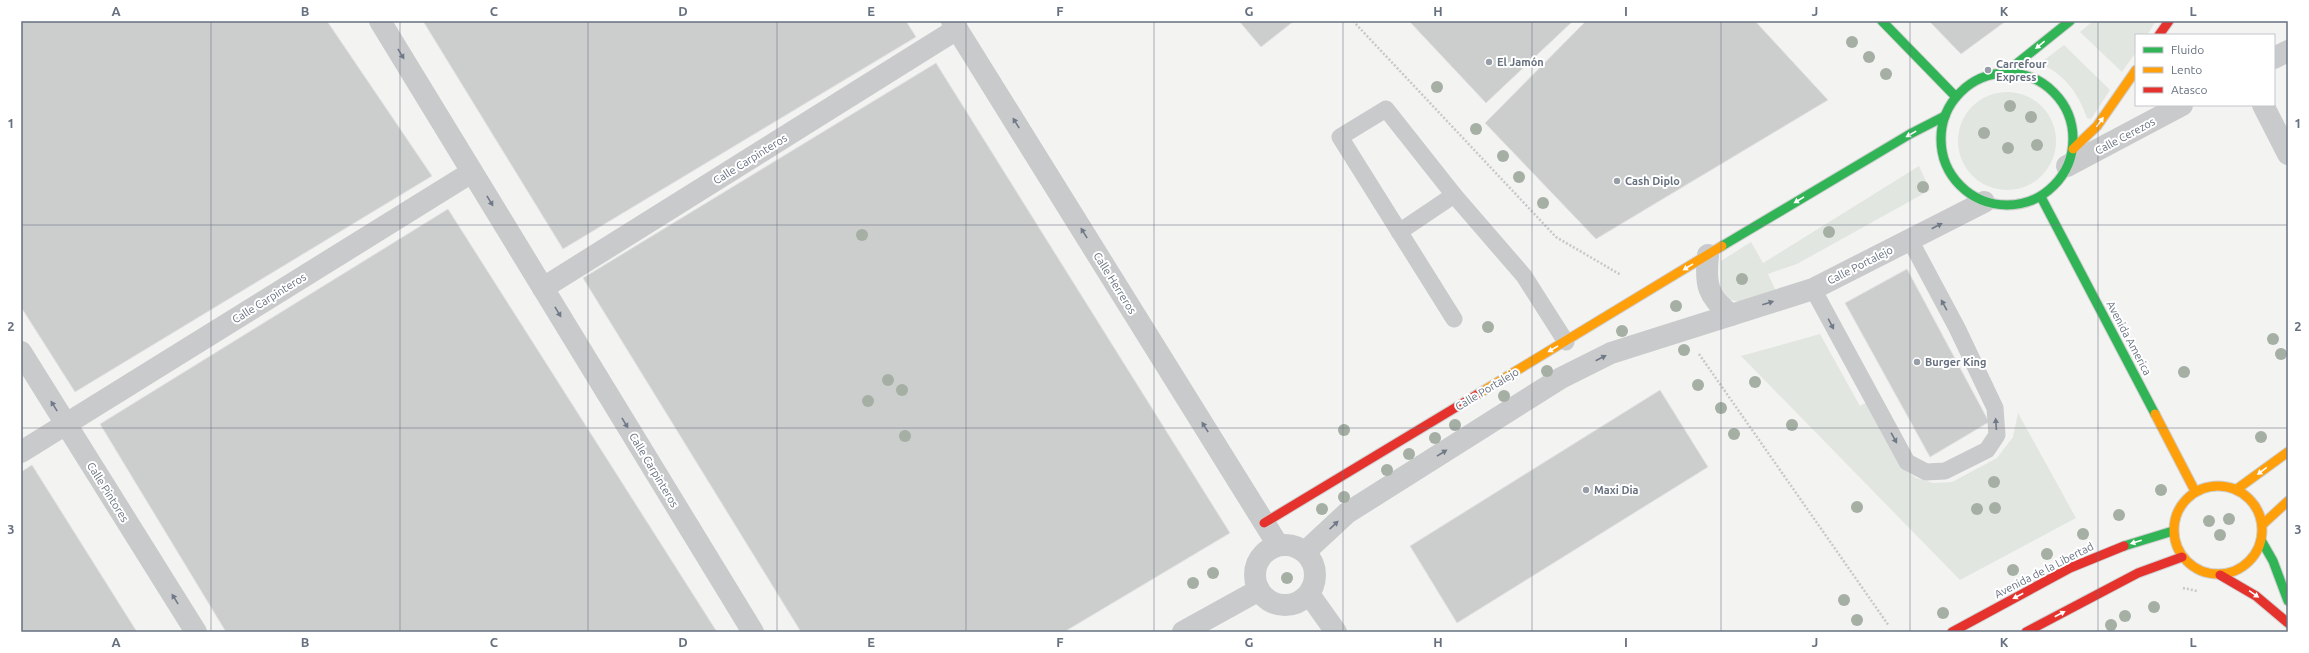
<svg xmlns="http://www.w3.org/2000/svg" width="2309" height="653" viewBox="0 0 2309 653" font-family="Ubuntu,sans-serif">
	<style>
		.green { fill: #e2e6e0 }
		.building { fill: #cccece; stroke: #e2e2e2 }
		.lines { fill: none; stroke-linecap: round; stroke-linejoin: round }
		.fast-casing { stroke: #cfcfd0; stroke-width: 11 }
		.slow-casing { stroke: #cfcfd0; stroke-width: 11 }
		.jam-casing { stroke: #cfcfd0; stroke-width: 11 }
		.path { stroke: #c8c8c9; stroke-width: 2.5; stroke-dasharray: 2 2; stroke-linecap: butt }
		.lane { stroke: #c9cacb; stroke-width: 17 }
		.street { stroke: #c9cacb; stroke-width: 22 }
		.fast { stroke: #30b455; stroke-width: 9 }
		.slow { stroke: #ff9f0a; stroke-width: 9 }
		.jam { stroke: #e5322d; stroke-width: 9 }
		.tree { fill: #a5afa4 }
		.oneway { fill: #fff }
		.oneway2 { fill: #707987 }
		.grid { fill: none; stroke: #66707f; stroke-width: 1; stroke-opacity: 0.55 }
		.poi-dot { fill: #979ea7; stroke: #fff; stroke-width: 1.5 }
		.labels { text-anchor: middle; stroke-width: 4; stroke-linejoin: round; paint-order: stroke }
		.poi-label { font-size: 11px; font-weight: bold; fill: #66707f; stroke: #fff; text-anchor: start }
		.street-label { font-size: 11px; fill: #66707f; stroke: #fff }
		.neatline { fill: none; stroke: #66707f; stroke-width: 1.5 }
		.grid-label { font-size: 13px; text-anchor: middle; font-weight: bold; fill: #66707f }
	</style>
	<rect width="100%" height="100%" fill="#f3f3f2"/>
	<g class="green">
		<polygon points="2093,21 2156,21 2147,35 2136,35 2136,52 2122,72 2080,32"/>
		<path d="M 2064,45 L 2110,90 L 2091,119 L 2087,118 C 2078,93 2067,78 2044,65 L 2043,61 Z"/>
		<circle cx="2007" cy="141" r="49"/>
		<polygon points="1919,166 1930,190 1797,264 1768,274 1777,293 1742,302 1730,300 1721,288 1721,261 1751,242 1763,263"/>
		<polygon points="1820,334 1860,406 1867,402 1904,469 1916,478 1933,483 1952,482 1997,458 2013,437 2018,413 2076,518 1960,580 1741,356"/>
	</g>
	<g class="building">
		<polygon points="21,21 327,21 432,176 75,392 21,307"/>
		<polygon points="423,21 906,21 916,37 563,249"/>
		<polygon points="1239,21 1294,21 1261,47"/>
		<polygon points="1409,21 1573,21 1486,103"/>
		<polygon points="1586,21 1755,21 1828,100 1596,239 1485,123"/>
		<polygon points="1929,21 2006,21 1961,54"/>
		<polygon points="936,63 1230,533 1064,632 801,632 583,278"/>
		<polygon points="448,209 717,632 226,632 100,424"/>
		<polygon points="1907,269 1989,422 1930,457 1845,303"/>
		<polygon points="1660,390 1708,467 1457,623 1410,546"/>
		<polygon points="32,465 137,632 21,632 21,472"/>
	</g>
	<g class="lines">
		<g class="fast-casing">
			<g id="fast">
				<polyline points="1882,21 1956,97"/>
				<polyline points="2005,73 2070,21"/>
				<circle cx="2007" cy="139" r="66"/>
				<polyline points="2041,197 2155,414"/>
				<polyline points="1722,246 1910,134 1945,116"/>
				<polyline points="2261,540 2273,561 2288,601"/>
				<polyline points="2124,546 2173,531"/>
			</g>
		</g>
		<g class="slow-casing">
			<g id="slow">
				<polyline points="2073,149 2097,126 2136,70"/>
				<polyline points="1478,394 1722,246"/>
				<polyline points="2155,414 2195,491"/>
				<circle cx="2218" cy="530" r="44"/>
				<polyline points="2237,489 2288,452"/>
				<polyline points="2262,525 2288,501"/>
			</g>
		</g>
		<g class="jam-casing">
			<g id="jam">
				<polyline points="2159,35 2169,21"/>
				<polyline points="1264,523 1478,394"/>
				<polyline points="2220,575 2256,596 2288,623"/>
				<polyline points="1952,632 2070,568 2124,546"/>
				<polyline points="2026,632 2138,573 2182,557"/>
			</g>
		</g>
		<g class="path">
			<polyline points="1353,21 1556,237 1621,275"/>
			<polyline points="1699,354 1889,626"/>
			<polyline points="2183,588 2197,591"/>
		</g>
		<g class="lane">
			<polyline points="1454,195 1524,276 1566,342"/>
			<polyline points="1399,232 1454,195 1386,109 1340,137 1454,319"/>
			<polyline points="1813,289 1907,462 1926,472 1945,471 1987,450 1997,435 1995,408 1957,328 1910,240"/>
		</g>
		<g class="street">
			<polyline points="380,21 753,632"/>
			<polyline points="952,21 1278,545"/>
			<polyline points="2274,58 2288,51"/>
			<polyline points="2263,105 2288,154"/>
			<polyline points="2067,166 2182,105"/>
			<path d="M 1708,255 C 1705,284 1707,296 1731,315"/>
			<polyline points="543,288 957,29"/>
			<polyline points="21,352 196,632"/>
			<polyline points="21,452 472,172"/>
			<circle cx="1285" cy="575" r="30"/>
			<polyline points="1305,552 1347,513 1561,378 1611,353 1813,289 1984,202"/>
			<polyline points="1309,594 1336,632"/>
			<polyline points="1183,632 1259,590"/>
		</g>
		<use href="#fast" class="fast"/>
		<use href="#slow" class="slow"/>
		<use href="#jam" class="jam"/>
	</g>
	<g class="tree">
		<circle cx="1852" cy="42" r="6"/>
		<circle cx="1869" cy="57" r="6"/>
		<circle cx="1886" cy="74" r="6"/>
		<circle cx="1437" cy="87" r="6"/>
		<circle cx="2010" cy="106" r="6"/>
		<circle cx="2031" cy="117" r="6"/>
		<circle cx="1476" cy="129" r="6"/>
		<circle cx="1984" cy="133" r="6"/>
		<circle cx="2037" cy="145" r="6"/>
		<circle cx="2008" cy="148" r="6"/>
		<circle cx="1503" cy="156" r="6"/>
		<circle cx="1519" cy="177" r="6"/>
		<circle cx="1923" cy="187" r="6"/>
		<circle cx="1543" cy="203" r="6"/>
		<circle cx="1829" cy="232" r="6"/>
		<circle cx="862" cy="235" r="6"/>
		<circle cx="1742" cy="279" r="6"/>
		<circle cx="1676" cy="306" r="6"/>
		<circle cx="1488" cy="327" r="6"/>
		<circle cx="1622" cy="331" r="6"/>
		<circle cx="2273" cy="339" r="6"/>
		<circle cx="1684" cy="350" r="6"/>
		<circle cx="2281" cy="354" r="6"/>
		<circle cx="1547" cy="371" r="6"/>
		<circle cx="2184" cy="372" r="6"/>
		<circle cx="888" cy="380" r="6"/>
		<circle cx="1755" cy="382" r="6"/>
		<circle cx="1698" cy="385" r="6"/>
		<circle cx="902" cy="390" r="6"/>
		<circle cx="1504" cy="396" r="6"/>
		<circle cx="868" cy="401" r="6"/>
		<circle cx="1721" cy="408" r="6"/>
		<circle cx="1455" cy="425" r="6"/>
		<circle cx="1792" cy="425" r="6"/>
		<circle cx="1344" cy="430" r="6"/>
		<circle cx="1734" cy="434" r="6"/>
		<circle cx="905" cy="436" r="6"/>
		<circle cx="2261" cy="437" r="6"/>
		<circle cx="1435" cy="438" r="6"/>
		<circle cx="1409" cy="454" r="6"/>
		<circle cx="1387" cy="470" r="6"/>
		<circle cx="1994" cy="482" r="6"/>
		<circle cx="2161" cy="490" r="6"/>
		<circle cx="1344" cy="497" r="6"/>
		<circle cx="1857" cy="507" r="6"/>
		<circle cx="1995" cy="508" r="6"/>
		<circle cx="1322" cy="509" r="6"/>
		<circle cx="1977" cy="509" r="6"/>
		<circle cx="2119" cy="515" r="6"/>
		<circle cx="2229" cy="519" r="6"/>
		<circle cx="2209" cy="521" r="6"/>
		<circle cx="2083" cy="534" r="6"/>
		<circle cx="2220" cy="535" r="6"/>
		<circle cx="2047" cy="554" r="6"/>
		<circle cx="2013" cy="570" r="6"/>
		<circle cx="1213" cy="573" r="6"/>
		<circle cx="1287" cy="578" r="6"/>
		<circle cx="1193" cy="583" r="6"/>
		<circle cx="1844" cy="600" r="6"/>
		<circle cx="2154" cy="607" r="6"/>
		<circle cx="1943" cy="613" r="6"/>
		<circle cx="2125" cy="616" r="6"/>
		<circle cx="1857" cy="620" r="6"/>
		<circle cx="2111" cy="625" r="6"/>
	</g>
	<defs><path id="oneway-solid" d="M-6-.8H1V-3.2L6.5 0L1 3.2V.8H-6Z"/></defs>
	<g class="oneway">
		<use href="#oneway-solid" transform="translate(2040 45) rotate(141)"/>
		<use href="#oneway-solid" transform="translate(2100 122) rotate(-54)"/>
		<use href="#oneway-solid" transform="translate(1911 134) rotate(151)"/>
		<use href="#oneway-solid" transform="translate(1799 200) rotate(149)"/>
		<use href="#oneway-solid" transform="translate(1688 267) rotate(148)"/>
		<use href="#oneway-solid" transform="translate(1553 349) rotate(149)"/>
		<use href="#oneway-solid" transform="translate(2262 471) rotate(143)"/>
		<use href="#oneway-solid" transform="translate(2136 542) rotate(163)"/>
		<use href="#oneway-solid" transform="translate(2254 594) rotate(35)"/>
		<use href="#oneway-solid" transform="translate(2018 596) rotate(152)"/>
		<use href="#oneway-solid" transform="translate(2060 614) rotate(-28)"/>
	</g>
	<g class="oneway2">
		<use href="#oneway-solid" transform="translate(401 54) rotate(59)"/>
		<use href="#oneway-solid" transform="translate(1016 123) rotate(-122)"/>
		<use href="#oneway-solid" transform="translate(490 201) rotate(59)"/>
		<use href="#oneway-solid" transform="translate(1937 226) rotate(-27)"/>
		<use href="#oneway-solid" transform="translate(1084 233) rotate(-122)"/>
		<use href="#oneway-solid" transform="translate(1768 303) rotate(-17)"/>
		<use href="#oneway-solid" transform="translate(1944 305) rotate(-119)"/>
		<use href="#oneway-solid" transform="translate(558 312) rotate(59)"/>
		<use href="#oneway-solid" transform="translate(1831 324) rotate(62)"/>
		<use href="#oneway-solid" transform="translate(1601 358) rotate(-27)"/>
		<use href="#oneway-solid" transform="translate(54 406) rotate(-122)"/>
		<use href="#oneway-solid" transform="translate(625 423) rotate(59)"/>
		<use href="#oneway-solid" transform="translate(1996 424) rotate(-94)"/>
		<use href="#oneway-solid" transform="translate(1205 427) rotate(-122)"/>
		<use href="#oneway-solid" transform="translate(1894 438) rotate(61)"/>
		<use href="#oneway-solid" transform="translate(1442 453) rotate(-32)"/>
		<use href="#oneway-solid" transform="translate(1334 525) rotate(-43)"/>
		<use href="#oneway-solid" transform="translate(175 599) rotate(-122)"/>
	</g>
	<path class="grid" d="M 211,21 L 211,632M 400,21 L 400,632M 588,21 L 588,632M 777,21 L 777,632M 966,21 L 966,632M 1154,21 L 1154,632M 1343,21 L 1343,632M 1532,21 L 1532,632M 1721,21 L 1721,632M 1910,21 L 1910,632M 2098,21 L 2098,632M 21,225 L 2288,225M 21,428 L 2288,428"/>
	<g class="poi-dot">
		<circle cx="1489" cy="62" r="4"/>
		<circle cx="1988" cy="70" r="4"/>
		<circle cx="1617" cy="181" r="4"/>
		<circle cx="1917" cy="362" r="4"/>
		<circle cx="1586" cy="490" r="4"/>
	</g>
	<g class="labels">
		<g class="poi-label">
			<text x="1497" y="66">El Jamón</text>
			<text x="1996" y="68">Carrefour<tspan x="1996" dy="13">Express</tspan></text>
			<text x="1625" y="185">Cash Diplo</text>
			<text x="1925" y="366">Burger King</text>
			<text x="1594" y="494">Maxi Dia</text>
		</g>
		<g class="street-label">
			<text transform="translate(2125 136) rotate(-28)" y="4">Calle Cerezos</text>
			<text transform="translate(750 159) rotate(-32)" y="4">Calle Carpinteros</text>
			<text transform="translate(1860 265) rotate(-27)" y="4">Calle Portalejo</text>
			<text transform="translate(1115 283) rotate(58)" y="4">Calle Herreros</text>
			<text transform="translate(269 298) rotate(-32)" y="4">Calle Carpinteros</text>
			<text transform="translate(2129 338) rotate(62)" y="4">Avenida America</text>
			<text transform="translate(1487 389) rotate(-31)" y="4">Calle Portalejo</text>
			<text transform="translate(654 470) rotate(59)" y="4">Calle Carpinteros</text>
			<text transform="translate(108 492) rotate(58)" y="4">Calle Pintores</text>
			<text transform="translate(2044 570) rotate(-27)" y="4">Avenida de la Libertad</text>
		</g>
	</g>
	<rect width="2309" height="653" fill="none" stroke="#ffffff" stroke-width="44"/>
	<rect x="2135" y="34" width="140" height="72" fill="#ffffff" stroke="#c2c6cc"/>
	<rect x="2143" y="47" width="20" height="6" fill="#30b455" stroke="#c2c6cc"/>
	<text x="2171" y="54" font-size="12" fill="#66707f">Fluido</text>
	<rect x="2143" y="67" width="20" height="6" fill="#ff9f0a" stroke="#c2c6cc"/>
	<text x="2171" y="74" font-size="12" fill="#66707f">Lento</text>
	<rect x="2143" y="87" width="20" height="6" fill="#e5322d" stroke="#c2c6cc"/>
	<text x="2171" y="94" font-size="12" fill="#66707f">Atasco</text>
	<rect x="22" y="22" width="2265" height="609" class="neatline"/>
	<g class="grid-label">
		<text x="116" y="16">A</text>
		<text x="305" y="16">B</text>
		<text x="494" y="16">C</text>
		<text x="683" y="16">D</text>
		<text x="871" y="16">E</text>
		<text x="1060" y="16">F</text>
		<text x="1249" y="16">G</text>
		<text x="1438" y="16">H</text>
		<text x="1626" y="16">I</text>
		<text x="1815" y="16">J</text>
		<text x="2004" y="16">K</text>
		<text x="2193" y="16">L</text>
		<text x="11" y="128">1</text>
		<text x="2298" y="128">1</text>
		<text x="11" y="331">2</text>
		<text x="2298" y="331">2</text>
		<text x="11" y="534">3</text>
		<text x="2298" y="534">3</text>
		<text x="116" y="647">A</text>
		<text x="305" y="647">B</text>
		<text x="494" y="647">C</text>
		<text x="683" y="647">D</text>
		<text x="871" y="647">E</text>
		<text x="1060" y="647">F</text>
		<text x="1249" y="647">G</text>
		<text x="1438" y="647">H</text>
		<text x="1626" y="647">I</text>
		<text x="1815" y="647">J</text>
		<text x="2004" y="647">K</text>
		<text x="2193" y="647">L</text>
	</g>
</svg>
